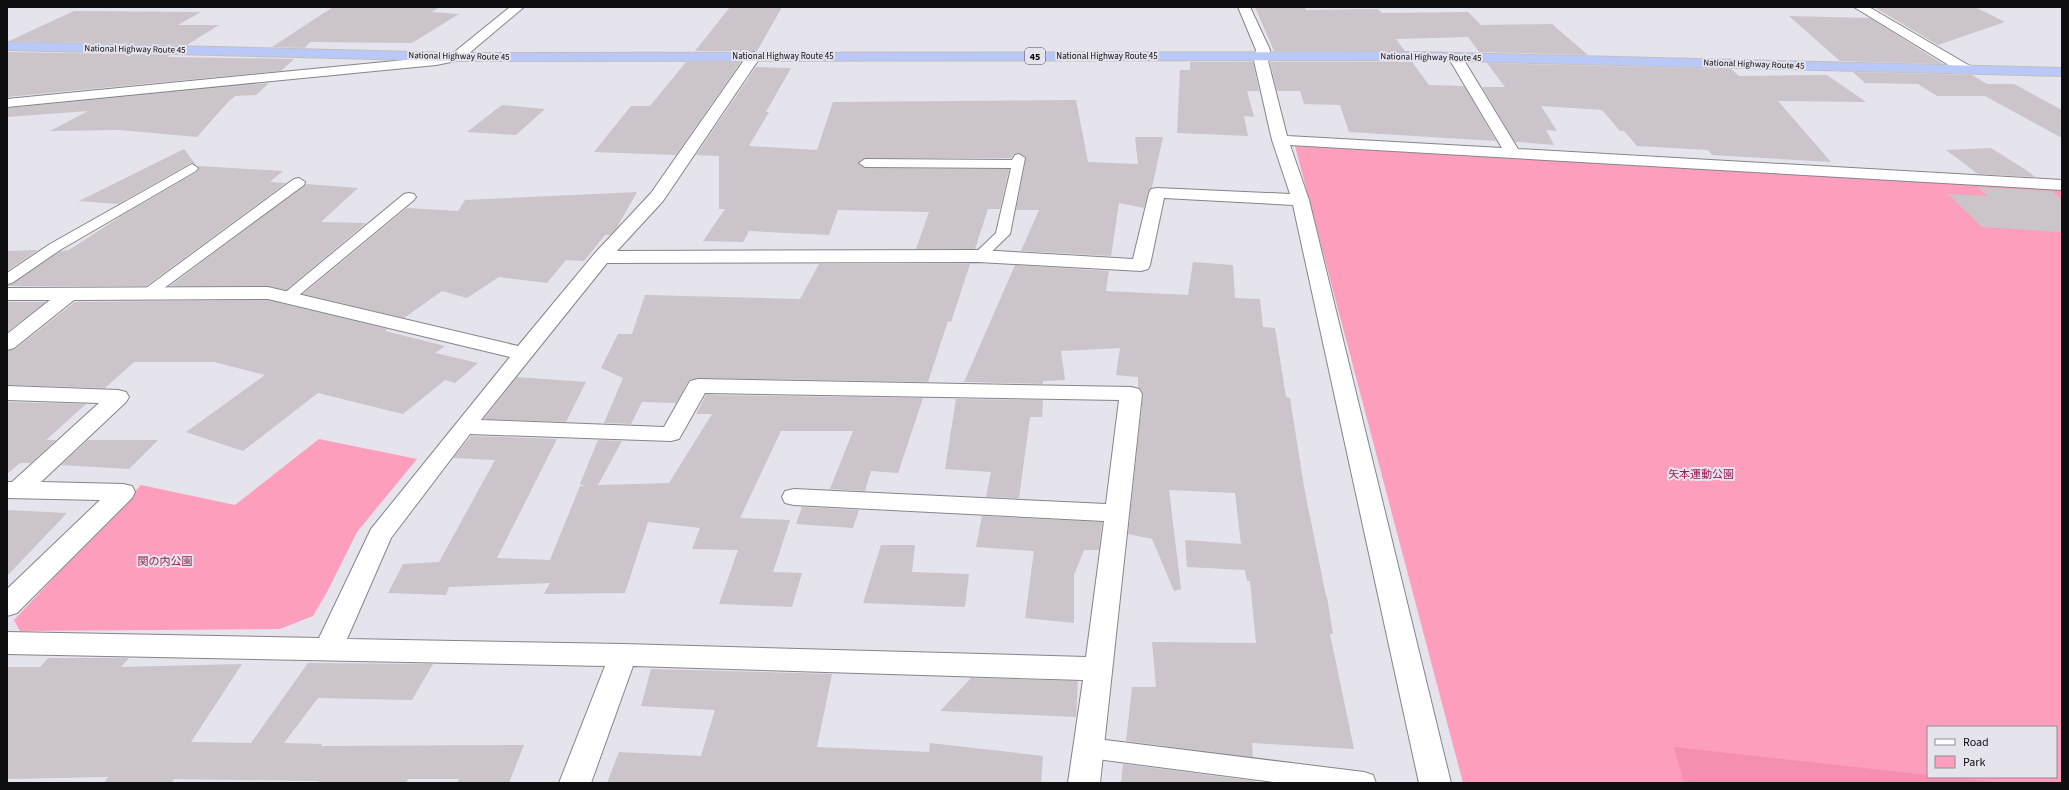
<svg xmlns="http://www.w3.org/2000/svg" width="2069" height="790" viewBox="0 0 2069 790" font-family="'Source Sans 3','Noto Sans JP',sans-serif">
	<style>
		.green { fill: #fd9fbc; fill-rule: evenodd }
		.forest { fill: #f58fb0 }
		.building { fill: #cbc4ca }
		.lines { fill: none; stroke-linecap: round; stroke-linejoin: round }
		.service-casing { stroke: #86848b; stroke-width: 2 }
		.minor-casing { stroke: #86848b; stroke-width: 2 }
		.tertiary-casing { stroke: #86848b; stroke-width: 2 }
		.trunk-casing { stroke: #c0c0c1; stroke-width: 2 }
		.service { fill: #fff; fill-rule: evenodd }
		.minor { fill: #fff; fill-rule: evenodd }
		.tertiary { fill: #fff; fill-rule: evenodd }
		.trunk { fill: #bac8f8; fill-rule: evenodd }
		.labels { text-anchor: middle; stroke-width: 4; stroke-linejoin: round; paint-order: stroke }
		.far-street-label { font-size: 9px; fill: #0e0d10; stroke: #e5e3eb }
		.shield { fill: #e5e3eb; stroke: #4e4d52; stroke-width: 1 }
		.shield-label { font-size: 10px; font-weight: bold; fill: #0e0d10 }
		.park-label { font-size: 11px; fill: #961e52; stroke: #e5e3eb }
	</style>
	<rect width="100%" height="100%" fill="#e5e3eb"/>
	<g class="green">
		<path d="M 1295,146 L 2062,189 L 2062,783 L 1463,783 ZM 1928,727 L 2056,727 L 2056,777 L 1928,777 Z"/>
		<polygon points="319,439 417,459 357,532 327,592 313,616 280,629 20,631 14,620 141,485 235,505"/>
	</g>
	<polygon class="forest" points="1674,747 1928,775 1928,777 1950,777 2005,783 1684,783"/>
	<g class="building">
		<polygon points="333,7 440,7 431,12 459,14 412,43 310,42 305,48 272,47"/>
		<polygon points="730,7 782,7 757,51 695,51"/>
		<polygon points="1255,7 1304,7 1306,10 1378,9 1382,13 1468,12 1481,25 1552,24 1588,55 1479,52 1468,37 1396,39 1405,51 1274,51"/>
		<polygon points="1874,7 1975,7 2005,22 1938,45"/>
		<polygon points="74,11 201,12 178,25 219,25 187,45 9,41"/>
		<polygon points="1789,16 1870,18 1943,64 1840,61"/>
		<polygon points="7,52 170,55 168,57 294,59 281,71 7,97"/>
		<polygon points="686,62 741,62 676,155 594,152 631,106 650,106"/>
		<polygon points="1190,62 1253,62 1259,91 1247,91 1254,117 1244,116 1248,136 1177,133 1180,70 1190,70"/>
		<polygon points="1270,62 1412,62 1429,85 1464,86 1496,141 1349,132 1340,105 1304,104 1300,91 1277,91"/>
		<polygon points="1487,63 1731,69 1739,76 1827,75 1866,102 1778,101 1831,162 1712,155 1708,150 1637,146 1624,131 1620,131 1602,110 1541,106 1557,131 1546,130 1554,145 1519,142 1515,142 1482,87 1505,87"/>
		<polygon points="756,67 791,68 766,112 769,112 749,146 817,150 833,102 1076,100 1088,162 1138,164 1135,137 1163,137 1152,187 1148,192 1144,208 1119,203 1111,256 1021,251 1039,210 1016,210 1026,158 1019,153 1014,154 1011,158 865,158 858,163 865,168 1009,169 1000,209 988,209 975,249 916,249 929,212 838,210 829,235 749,231 743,242 703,241 725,209 719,209 719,156 696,155"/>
		<polygon points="1853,72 1972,75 1987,84 2014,84 2062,110 2062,138 1985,96 1937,96 1918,84 1865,83"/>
		<polygon points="269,83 256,95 235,96 228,102 197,137 120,130 50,131 88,111 7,117 7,108"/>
		<polygon points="502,105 545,109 516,135 467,132"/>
		<polygon points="1991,148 2029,172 2035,177 1978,174 1946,150"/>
		<polygon points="184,149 196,165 191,163 118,204 79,201"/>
		<polygon points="198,166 283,171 270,182 286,183 146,286 7,286 61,251 69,250 126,213 197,172 199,168"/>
		<polygon points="306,184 358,188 321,222 366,223 286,290 268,286 170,286"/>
		<polygon points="1977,187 2052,191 2062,200 2062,232 1982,227 1948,194 1988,196"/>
		<polygon points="637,192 616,229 610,235 605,235 584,261 566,260 547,283 499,277 467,298 442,291 404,318 303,294 407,208 458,211 465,200"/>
		<polygon points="38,250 7,271 7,251"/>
		<polygon points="1193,262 1233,265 1235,298 1260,299 1263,327 1275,328 1286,397 1290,398 1304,487 1326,596 1327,597 1333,634 1330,634 1354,749 1252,743 1253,757 1126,741 1132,687 1156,687 1152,642 1256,643 1250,581 1247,581 1245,570 1187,567 1185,540 1241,544 1235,493 1169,490 1181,589 1174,591 1152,539 1128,534 1143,394 1138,387 1138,377 1116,375 1120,348 1061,351 1065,380 1043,381 1043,384 964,382 1015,265 1109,271 1106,291 1188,295"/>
		<polygon points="819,264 970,264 951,322 948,321 928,382 698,378 689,380 676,403 642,402 631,424 604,423 623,378 601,368 618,334 632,334 645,295 800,299"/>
		<polygon points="268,300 388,329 385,331 445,346 435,353 478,363 455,383 445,380 403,414 318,393 243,451 186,432 265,375 214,362 134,362 105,388 7,385 7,351 15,349 75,302"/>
		<polygon points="7,302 46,302 7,332"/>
		<polygon points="517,377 586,382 566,422 484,419"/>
		<polygon points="706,395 923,398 898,473 871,471 865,491 830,489 853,431 781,431 740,518 790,520 773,572 802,573 792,607 719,604 738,550 692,549 700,528 648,522 625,593 544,594 550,583 449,587 446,595 388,593 403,564 439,562 495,460 453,458 471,436 557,439 497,558 550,560 580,486 585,486 580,484 598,440 622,441 598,485 669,483 712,414 696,414"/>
		<polygon points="956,399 1043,400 1042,417 1030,417 1019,498 986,497 991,472 945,469"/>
		<polygon points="7,402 86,404 46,440 56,440 31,463 20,463 7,474"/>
		<polygon points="88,440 158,440 129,469 61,465"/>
		<polygon points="802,507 859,510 853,528 796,524"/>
		<polygon points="7,510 67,513 7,576"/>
		<polygon points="982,516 1102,522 1099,550 1084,550 1074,575 1074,623 1025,618 1034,551 976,547"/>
		<polygon points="881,545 915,545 912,572 969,574 965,607 863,603"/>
		<polygon points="48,658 129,658 121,667 242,664 191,742 251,743 308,663 433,664 412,700 318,698 284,743 322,744 321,746 524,745 509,783 457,783 459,779 408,779 406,783 318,783 319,781 174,779 171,783 104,783 108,777 7,779 7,667 40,667"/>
		<polygon points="651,669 832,674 817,747 929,752 930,743 1043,756 1041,783 607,783 619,752 701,756 715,710 641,706"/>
		<polygon points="971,678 1078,681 1076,717 940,711"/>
		<polygon points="1123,764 1255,781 1255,783 1121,783"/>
	</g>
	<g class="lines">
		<g class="service-casing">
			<g id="service">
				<polygon points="1019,154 1025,158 1010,234 984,259 974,259 972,256 996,233 1011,168 865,167 859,163 865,159 1012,160 1015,155"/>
				<polygon points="192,164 198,168 196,171 60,250 12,283 7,284 7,273 50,244"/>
				<polygon points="299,178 305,182 304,185 152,297 142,297 139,294 142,291 294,179"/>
				<polygon points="409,193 414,194 416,197 414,200 292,301 282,301 279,298 282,295 404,194"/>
				<polygon points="1089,738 1364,772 1373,775 1376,783 1281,783 1089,758 1081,755 1077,748 1081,741"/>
			</g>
		</g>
		<g class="minor-casing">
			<g id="minor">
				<path d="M 1238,7 L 1250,7 L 1270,50 L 1268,61 L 1287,136 L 1502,148 L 1448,57 L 1455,53 L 1462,57 L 1518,149 L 2062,180 L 2062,190 L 1290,145 L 1309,200 L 1451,783 L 1419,783 L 1293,205 L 1164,198 L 1150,265 L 1148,269 L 1141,271 L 979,262 L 607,263 L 481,420 L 664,427 L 690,381 L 698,379 L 1131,387 L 1139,389 L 1142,394 L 1100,783 L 1068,783 L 1083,680 L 633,666 L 591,783 L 559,783 L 605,666 L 7,654 L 7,632 L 319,638 L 371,529 L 510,357 L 268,299 L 74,300 L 14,348 L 7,350 L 7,334 L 50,300 L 7,300 L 7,288 L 268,287 L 518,346 L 595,253 L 651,193 L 749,53 L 754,52 L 761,56 L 663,201 L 617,251 L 979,250 L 1133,259 L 1149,193 L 1151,189 L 1157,188 L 1290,194 L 1272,140 L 1254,61 L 1256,50 ZM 705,393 L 1119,400 L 1106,504 L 794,489 L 785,491 L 782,497 L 785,503 L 794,505 L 1104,521 L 1086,657 L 623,644 L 347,639 L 391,538 L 470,434 L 671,441 L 679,439 Z"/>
				<polygon points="7,386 118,390 126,392 129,397 126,402 41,482 123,484 132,486 135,492 132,498 17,613 7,616 7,589 100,500 7,498 7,482 12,482 99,403 7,400"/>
			</g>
		</g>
		<g class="tertiary-casing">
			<g id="tertiary">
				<polygon points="510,7 524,7 461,60 436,65 7,107 7,99 436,57 452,54"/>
				<polygon points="1854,7 1869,7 1970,66 1972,69 1970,72 1960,72"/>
			</g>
		</g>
		<g class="trunk-casing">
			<polygon id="trunk" points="7,42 456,53 1417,52 2062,68 2062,76 1417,60 456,61 7,50"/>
		</g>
		<use href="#service" class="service"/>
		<use href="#minor" class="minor"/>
		<use href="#tertiary" class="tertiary"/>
		<use href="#trunk" class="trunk"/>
	</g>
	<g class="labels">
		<g class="far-street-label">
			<text transform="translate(135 49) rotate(1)" y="3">National Highway Route 45</text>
			<text transform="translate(459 56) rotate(1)" y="3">National Highway Route 45</text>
			<text x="783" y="59">National Highway Route 45</text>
			<text x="1107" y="59">National Highway Route 45</text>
			<text transform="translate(1431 57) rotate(1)" y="3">National Highway Route 45</text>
			<text transform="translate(1754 64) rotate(2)" y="3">National Highway Route 45</text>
		</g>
		<rect class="shield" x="1025" y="48" width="20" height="16" rx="3"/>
		<g class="shield-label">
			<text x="1035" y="60">45</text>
		</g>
		<g class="park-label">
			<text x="1701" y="478">矢本運動公園</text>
			<text x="165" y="565">関の内公園</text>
		</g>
	</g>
	<rect width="2069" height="790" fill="none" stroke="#0e0d10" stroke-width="16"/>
	<rect x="1927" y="726" width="130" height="52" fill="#e5e3eb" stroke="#8f8d93"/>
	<rect x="1935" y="739" width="20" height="6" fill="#ffffff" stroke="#8f8d93"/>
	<text x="1963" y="746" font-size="12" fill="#0e0d10">Road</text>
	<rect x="1935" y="756" width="20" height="12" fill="#fd9fbc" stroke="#8f8d93"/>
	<text x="1963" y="766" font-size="12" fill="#0e0d10">Park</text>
</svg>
